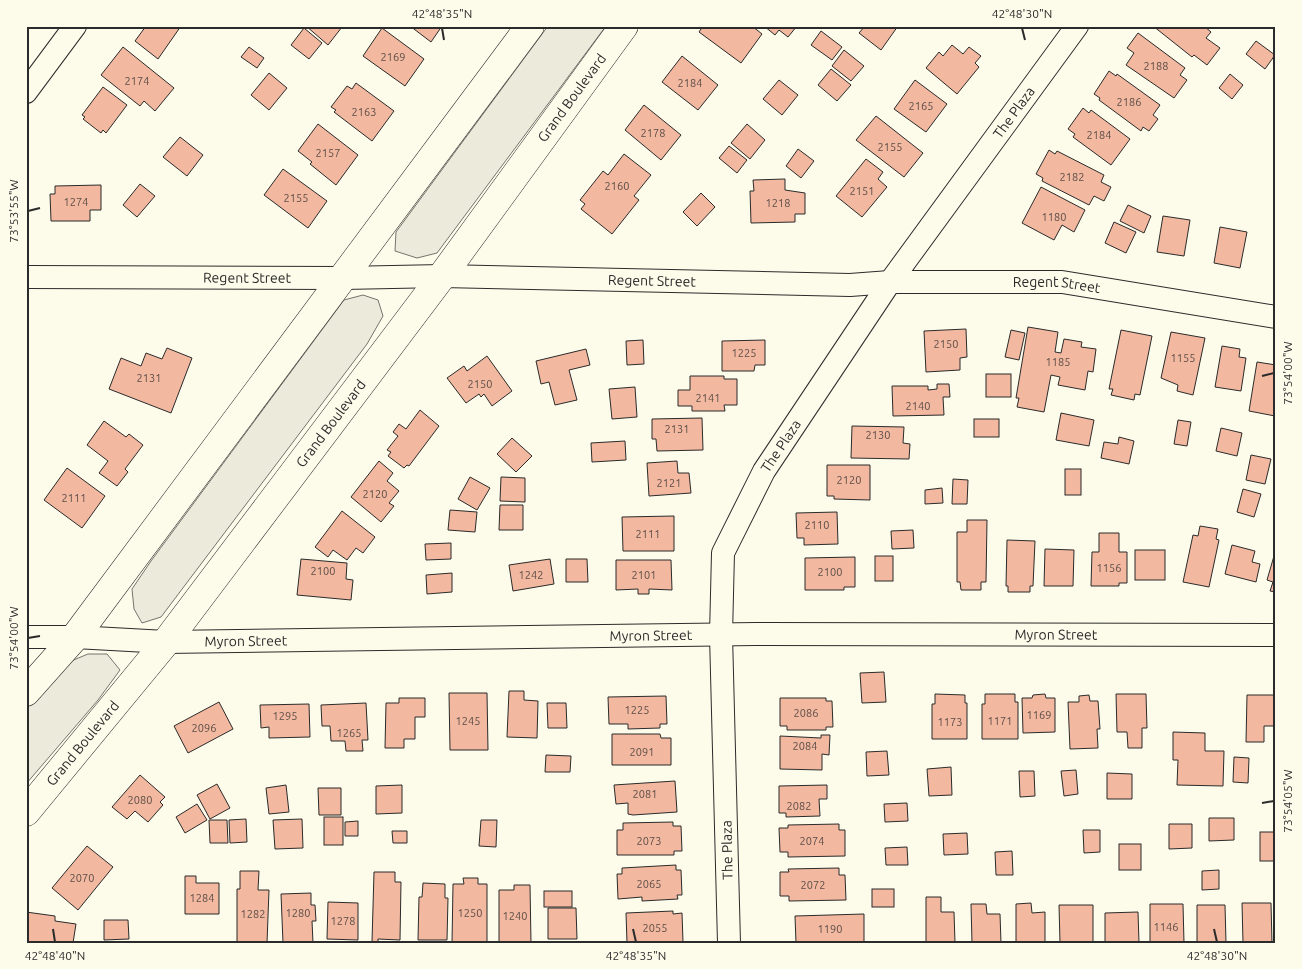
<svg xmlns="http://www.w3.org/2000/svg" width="1302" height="969" viewBox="0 0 1302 969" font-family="Ubuntu,sans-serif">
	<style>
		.green { fill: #ecebdb; stroke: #74746e }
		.building { fill: #f2b8a0; stroke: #2b2b2b }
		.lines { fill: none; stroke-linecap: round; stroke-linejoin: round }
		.street-casing { stroke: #2b2b2b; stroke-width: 24 }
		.secondary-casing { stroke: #2b2b2b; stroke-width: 29 }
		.street { stroke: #fdfbea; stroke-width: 22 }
		.secondary { stroke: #fdfbea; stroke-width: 28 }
		.ticks { fill: none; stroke: #2b2b2b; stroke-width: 2 }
		.labels { text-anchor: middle; stroke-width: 4; stroke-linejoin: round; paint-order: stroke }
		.number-label { font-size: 11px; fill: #5d4e48 }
		.street-label { font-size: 14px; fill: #2b2b2b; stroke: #fdfbea }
		.neatline { fill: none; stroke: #2b2b2b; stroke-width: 2 }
		.ticks-label { font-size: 12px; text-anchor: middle; fill: #2b2b2b }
	</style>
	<rect width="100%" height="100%" fill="#fdfbea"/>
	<g class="green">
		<polygon points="548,26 606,26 437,253 417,258 395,251 396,232"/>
		<polygon points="363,295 378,300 383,316 367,344 161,617 142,623 134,609 132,589 151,561 344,300"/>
		<polygon points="88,654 107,654 120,670 98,700 26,784 26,706 64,664"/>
	</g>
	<g class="building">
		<polygon points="146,26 181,26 158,59 135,41"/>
		<polygon points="306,26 342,26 342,27 328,45"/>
		<polygon points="410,26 442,26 431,42"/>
		<polygon points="703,26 752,26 762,34 741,63 699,32"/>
		<polygon points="764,26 797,26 788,37 779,30 775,35"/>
		<polygon points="865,26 898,26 881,50 859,33"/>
		<polygon points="1153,26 1204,26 1211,32 1206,38 1220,48 1207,65 1194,55 1192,57"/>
		<polygon points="304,28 322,43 309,59 291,45"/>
		<polygon points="382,28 424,59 405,86 363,56"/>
		<polygon points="821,31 842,47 832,60 811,45"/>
		<polygon points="1138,33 1185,68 1180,75 1187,80 1174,98 1126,65 1134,53 1127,48"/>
		<polygon points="1256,41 1275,55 1265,69 1246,54"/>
		<polygon points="952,45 963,54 969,47 981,56 975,63 979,67 957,94 926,68 939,52 943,56"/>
		<polygon points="123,47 174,88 155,111 144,101 140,106 101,75"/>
		<polygon points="249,47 264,58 257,68 241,57"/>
		<polygon points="844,50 864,66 851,81 832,66"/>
		<polygon points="682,56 718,85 698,110 662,82"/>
		<polygon points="831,69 851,85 837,101 818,85"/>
		<polygon points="1109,71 1116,76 1117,74 1160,105 1153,115 1158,119 1149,131 1143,127 1141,131 1099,100 1100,98 1094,94"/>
		<polygon points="269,73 287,88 269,110 251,95"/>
		<polygon points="1230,74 1243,85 1232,99 1219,88"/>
		<polygon points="779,80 798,95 782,115 763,99"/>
		<polygon points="915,80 947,104 926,132 894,109"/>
		<polygon points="356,83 394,111 372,141 334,112 336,110 331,107 347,86 352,89"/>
		<polygon points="103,87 127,105 106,133 103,130 101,133 83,119 85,117 82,115"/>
		<polygon points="644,105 681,135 661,160 625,130"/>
		<polygon points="1083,108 1089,113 1091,110 1130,139 1111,165 1073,137 1075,134 1068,129"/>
		<polygon points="876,116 923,153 904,177 856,140"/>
		<polygon points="318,124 358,155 336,185 310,164 312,162 298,151"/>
		<polygon points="747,124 765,140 750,159 731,143"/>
		<polygon points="180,137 203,155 187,176 163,157"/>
		<polygon points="729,146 747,160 737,173 719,158"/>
		<polygon points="798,149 814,161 801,178 786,166"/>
		<polygon points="1049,150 1055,154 1057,151 1104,175 1101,182 1111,187 1104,201 1094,196 1089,205 1042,181 1043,178 1036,174"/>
		<polygon points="624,154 651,175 634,196 639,200 612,234 581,209 585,204 580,200 603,171 608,175"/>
		<polygon points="866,159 883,172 878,179 887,187 862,217 836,196"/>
		<polygon points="283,169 327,201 308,228 264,195"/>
		<polygon points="785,179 785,190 805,193 805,214 795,214 795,222 751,223 750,191 754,191 753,180"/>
		<polygon points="140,184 155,196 137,217 123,205"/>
		<polygon points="101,185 101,210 90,210 90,221 51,221 50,194 55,194 55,186"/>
		<polygon points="1041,187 1085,210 1074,232 1062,225 1054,240 1022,223"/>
		<polygon points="701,193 715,207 697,226 683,212"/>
		<polygon points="1128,205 1151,216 1144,233 1120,221"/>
		<polygon points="1163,216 1190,220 1184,256 1157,252"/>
		<polygon points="1114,222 1136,232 1126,253 1105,243"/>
		<polygon points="1220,227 1247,232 1240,268 1214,263"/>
		<polygon points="1028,327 1058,332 1055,352 1061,353 1064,339 1082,342 1081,347 1096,349 1093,372 1088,371 1085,390 1058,385 1060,377 1051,375 1044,412 1017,407 1019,398 1016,398"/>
		<polygon points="966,329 967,357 960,358 960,370 926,372 924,331"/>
		<polygon points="1011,330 1025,333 1019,360 1005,357"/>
		<polygon points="1121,330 1152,336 1140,395 1135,394 1134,400 1111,395 1113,389 1109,389"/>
		<polygon points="1171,332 1205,338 1193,395 1177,391 1178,385 1161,378"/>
		<polygon points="643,340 644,364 627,365 626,341"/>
		<polygon points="765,340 765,365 755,365 754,371 722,371 722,341"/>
		<polygon points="1222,346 1240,349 1239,357 1246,358 1241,391 1215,387"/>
		<polygon points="167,348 192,358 171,413 109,389 121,358 141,366 146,353 162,359"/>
		<polygon points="586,349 590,365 569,370 577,400 555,405 549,382 541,384 536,361"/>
		<polygon points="487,356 512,391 492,406 484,394 481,397 479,394 466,403 447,378 464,366 467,371"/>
		<polygon points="1257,362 1276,365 1275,416 1249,411"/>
		<rect x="986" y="374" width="25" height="23"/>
		<polygon points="690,376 724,376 724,379 737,379 737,405 724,405 725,411 692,411 692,406 678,406 678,390 690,390"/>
		<polygon points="937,384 949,384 950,397 943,397 944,415 893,416 892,386 928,386 928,390 937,389"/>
		<polygon points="635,387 637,417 612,419 609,389"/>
		<polygon points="420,410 439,426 409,466 407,465 404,468 388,456 391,452 387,450 398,436 393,432 399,424 406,429"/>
		<polygon points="1061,413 1094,420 1089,446 1056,440"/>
		<polygon points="702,418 703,450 657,451 656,439 652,439 652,419"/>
		<rect x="974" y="419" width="25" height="18"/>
		<polygon points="1178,420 1191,422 1187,446 1174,444"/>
		<polygon points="104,421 126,437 129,434 143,445 125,469 128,472 117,486 99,473 108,461 87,445"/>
		<polygon points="852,426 904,427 903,443 910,444 909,459 851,458"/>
		<polygon points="1221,428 1242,433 1237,456 1216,451"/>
		<polygon points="1119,437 1134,441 1129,464 1101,458 1104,442 1118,444"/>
		<polygon points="512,438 532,456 516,472 497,454"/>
		<polygon points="625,441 626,460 592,462 591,443"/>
		<polygon points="1251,455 1271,459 1265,484 1246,480"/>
		<polygon points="379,461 393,473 387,481 399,491 389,503 394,506 381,522 351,497"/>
		<polygon points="677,461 678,473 689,473 691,493 649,496 647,463"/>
		<polygon points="827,465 870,465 870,500 834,499 834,496 827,496"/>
		<polygon points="67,468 105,496 82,528 44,500"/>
		<rect x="1065" y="469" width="16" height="26"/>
		<polygon points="470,477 490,488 477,510 458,499"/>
		<polygon points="501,477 525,478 525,502 500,501"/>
		<polygon points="953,479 968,480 967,504 952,504"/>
		<polygon points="942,488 943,503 925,504 925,490"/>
		<polygon points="1243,489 1261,494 1254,517 1237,512"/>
		<polygon points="500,505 523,505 523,530 499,530"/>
		<polygon points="450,510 477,512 475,532 448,530"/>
		<polygon points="342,511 375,537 363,553 356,548 347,560 333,550 328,557 315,547"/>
		<polygon points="837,512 838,544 804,545 804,538 797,538 796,513"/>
		<polygon points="674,516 674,551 623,551 622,517"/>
		<polygon points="967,520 987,520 986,582 981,582 981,590 961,590 960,582 957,582 957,532 967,532"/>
		<polygon points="1200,526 1218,529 1216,539 1219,540 1209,587 1183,582 1193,535 1198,536"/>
		<polygon points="913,530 914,548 892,549 891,531"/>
		<polygon points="1099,533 1119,533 1119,552 1127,552 1127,583 1119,583 1119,586 1091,586 1092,552 1099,552"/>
		<polygon points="1007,540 1035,541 1033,586 1030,586 1030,592 1008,592 1008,586 1006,586"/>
		<polygon points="451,543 451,559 426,560 425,544"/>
		<polygon points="1232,545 1255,551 1252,562 1260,564 1256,582 1225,574"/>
		<polygon points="1045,549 1074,550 1073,586 1044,586"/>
		<polygon points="1276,549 1276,592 1270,591 1273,582 1267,580"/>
		<rect x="1135" y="550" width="30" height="30"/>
		<rect x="875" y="556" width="18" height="25"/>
		<polygon points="855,557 855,587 844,587 844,590 805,590 805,558"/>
		<polygon points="301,559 347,563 346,579 353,580 351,600 297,595"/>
		<polygon points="550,559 554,584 513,591 509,565"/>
		<polygon points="566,559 587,559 588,582 566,582"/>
		<polygon points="616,560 671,560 672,590 649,589 649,594 638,594 638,589 616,590"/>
		<polygon points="452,573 452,592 427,594 426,575"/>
		<polygon points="884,672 886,702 862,703 860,673"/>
		<polygon points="509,691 524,691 524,700 538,701 537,738 507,737"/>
		<polygon points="449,693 487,693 488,750 450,750"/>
		<polygon points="935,694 965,695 965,703 967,703 967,739 932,739 932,704 935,704"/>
		<polygon points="985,694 1015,694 1015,702 1018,702 1018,739 982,739 982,704 985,704"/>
		<polygon points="1045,694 1046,698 1055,698 1055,732 1023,733 1022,698 1032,698 1033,695"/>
		<polygon points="1116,694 1146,694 1147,728 1142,728 1142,748 1128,748 1127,732 1117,732"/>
		<polygon points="1089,695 1090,701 1098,701 1100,729 1097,729 1098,748 1070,749 1068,702 1079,702 1079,696"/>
		<polygon points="1247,695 1276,695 1276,726 1264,726 1264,742 1246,742"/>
		<polygon points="666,696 667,724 660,724 660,728 628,729 628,724 609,724 608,697"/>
		<polygon points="399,698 425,698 425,717 415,717 415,739 404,739 404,748 385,748 386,703 399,703"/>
		<polygon points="780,698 826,698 826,701 832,701 833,727 826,727 826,730 787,730 787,726 780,726"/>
		<polygon points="219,702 233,729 188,753 174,726"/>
		<polygon points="366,703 368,740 362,740 363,751 346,751 345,741 331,741 330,726 322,726 321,705"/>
		<polygon points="547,703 566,703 567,728 548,728"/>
		<polygon points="309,704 310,737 269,738 269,727 261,728 260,705"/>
		<polygon points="1173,732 1205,733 1205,751 1224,751 1223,786 1177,785 1178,760 1173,760"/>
		<polygon points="612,734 660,734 661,738 671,738 671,765 612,765"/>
		<polygon points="821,735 830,735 829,755 822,754 822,770 780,769 780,736 821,738"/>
		<polygon points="887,751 889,775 867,776 866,752"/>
		<polygon points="546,755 571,756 570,772 545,772"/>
		<polygon points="1234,757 1249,758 1248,783 1233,782"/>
		<polygon points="951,767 952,795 929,796 927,769"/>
		<polygon points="1076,770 1078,794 1064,796 1061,771"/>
		<polygon points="1019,771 1034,771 1035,796 1020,797"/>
		<polygon points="1107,773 1132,774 1132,799 1107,799"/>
		<polygon points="140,775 165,797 160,802 163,805 148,822 135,811 127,819 112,807"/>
		<polygon points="675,781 677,812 633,815 628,814 628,803 616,804 614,785"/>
		<polygon points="217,784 230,808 210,819 197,795"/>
		<polygon points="286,785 289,812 269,814 266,788"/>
		<polygon points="402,785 402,813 376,814 376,786"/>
		<polygon points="827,785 827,799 819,799 820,816 786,817 786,813 779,813 779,786"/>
		<polygon points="318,788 341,788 341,815 319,815"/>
		<polygon points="907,803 908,821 885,822 884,804"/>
		<polygon points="197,804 207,820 185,833 176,817"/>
		<rect x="324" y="817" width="19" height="28"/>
		<polygon points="1209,818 1234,818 1234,840 1209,841"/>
		<polygon points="246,819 247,842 230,843 229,820"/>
		<polygon points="302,819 303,848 275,849 273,820"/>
		<polygon points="209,820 227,820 228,843 210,843"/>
		<polygon points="481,820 497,820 496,847 479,846"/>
		<polygon points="358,821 358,836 345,836 345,822"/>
		<polygon points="673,822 673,826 681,826 682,851 674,851 674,855 617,855 617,830 623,830 623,823"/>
		<polygon points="839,824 839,830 845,830 845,856 788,857 788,852 780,852 779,828 788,828 788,825"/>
		<polygon points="1169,824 1192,824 1192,848 1169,849"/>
		<polygon points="1083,830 1100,830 1100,852 1084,853"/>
		<polygon points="392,831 407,831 407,843 393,843"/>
		<rect x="1260" y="832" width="16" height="29"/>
		<polygon points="967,833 968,854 944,855 943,834"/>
		<rect x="1119" y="844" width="22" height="26"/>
		<polygon points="87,846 113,867 78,910 52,888"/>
		<polygon points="907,847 908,865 886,865 885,848"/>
		<polygon points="1012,851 1013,875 996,875 995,852"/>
		<polygon points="676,865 676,870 681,870 682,895 677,895 678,899 642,901 642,897 618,899 617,874 622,874 622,868"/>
		<polygon points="839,868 839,875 845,875 846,900 789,901 789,896 780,896 780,872 789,872 788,869"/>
		<polygon points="1219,870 1219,889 1202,890 1202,871"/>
		<polygon points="240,871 259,871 258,890 269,890 267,943 237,943 237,889 240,889"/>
		<polygon points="374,872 395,872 395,882 401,882 400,940 378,939 378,942 372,942"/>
		<polygon points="185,876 196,876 196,883 219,883 219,914 185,914"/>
		<polygon points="463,878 478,878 478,884 487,884 487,943 452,943 453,884 464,884"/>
		<polygon points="423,883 445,884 445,898 448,898 447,940 418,940 419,897 422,897"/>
		<polygon points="514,885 530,885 531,943 499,943 499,890 514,890"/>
		<rect x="872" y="889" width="22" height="18"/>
		<rect x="544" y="891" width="28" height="16"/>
		<polygon points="311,893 311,905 315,905 316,921 312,921 313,943 283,943 281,894"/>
		<polygon points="926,897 941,897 941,912 954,912 955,943 926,943"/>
		<polygon points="328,902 358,903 358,940 327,939"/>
		<polygon points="1031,903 1032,913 1045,912 1045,943 1016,943 1016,904"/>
		<polygon points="1242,903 1271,903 1272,943 1243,943"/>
		<polygon points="971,904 986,904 987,914 1000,914 1001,943 972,943"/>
		<polygon points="1150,904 1183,904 1184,943 1150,943"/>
		<polygon points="1059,905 1093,905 1093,943 1060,943"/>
		<polygon points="1197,905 1225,905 1226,943 1197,943"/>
		<polygon points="548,908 576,908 577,939 548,939"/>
		<polygon points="673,911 673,914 682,913 683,942 627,943 626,913"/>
		<polygon points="26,912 55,916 55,921 76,924 73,943 26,943"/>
		<polygon points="1138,912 1139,943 1105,943 1105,913"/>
		<polygon points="864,914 864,943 796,943 795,916"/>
		<polygon points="104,920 128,920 129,939 104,940"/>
	</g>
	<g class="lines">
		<g class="street-casing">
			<g id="street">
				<polyline points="26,92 75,26"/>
				<path id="s1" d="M 26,277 L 343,278 L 442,276 L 850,285 L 890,282 L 1062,282 L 1276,317"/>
				<path id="s2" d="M 26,637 L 75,637 L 166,642 L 756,634 L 1276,635"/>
				<path id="s3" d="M 729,943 L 721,635 L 723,553 L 764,471 L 890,282 L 1077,26"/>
			</g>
		</g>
		<g class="secondary-casing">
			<g id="secondary">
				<polyline points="26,692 75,637 530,26"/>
				<path id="s4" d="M 26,812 L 166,642 L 442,276 L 624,26"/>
			</g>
		</g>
		<use href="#street" class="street"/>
		<use href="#secondary" class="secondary"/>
	</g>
	<path class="ticks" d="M 442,28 L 444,40M 1022,28 L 1025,40M 28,211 L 40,208M 1262,376 L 1274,373M 28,638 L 40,636M 1262,803 L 1274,801M 53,929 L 55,942M 633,929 L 636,942M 1214,929 L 1217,942"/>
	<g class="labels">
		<g class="number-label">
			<text x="393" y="61">2169</text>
			<text x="1156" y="70">2188</text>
			<text x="137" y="85">2174</text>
			<text x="690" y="87">2184</text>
			<text x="1129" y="106">2186</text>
			<text x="921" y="110">2165</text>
			<text x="364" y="116">2163</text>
			<text x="653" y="137">2178</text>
			<text x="1099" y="139">2184</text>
			<text x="890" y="151">2155</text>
			<text x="328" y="157">2157</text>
			<text x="1072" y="181">2182</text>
			<text x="617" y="190">2160</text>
			<text x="862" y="195">2151</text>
			<text x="296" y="202">2155</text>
			<text x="76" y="206">1274</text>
			<text x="778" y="207">1218</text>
			<text x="1054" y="221">1180</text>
			<text x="946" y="348">2150</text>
			<text x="744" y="357">1225</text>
			<text x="1183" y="362">1155</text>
			<text x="1058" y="366">1185</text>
			<text x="149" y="382">2131</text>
			<text x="480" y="388">2150</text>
			<text x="708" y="402">2141</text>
			<text x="918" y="410">2140</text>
			<text x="677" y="433">2131</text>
			<text x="878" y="439">2130</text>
			<text x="849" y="484">2120</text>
			<text x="669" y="487">2121</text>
			<text x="375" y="498">2120</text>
			<text x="74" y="502">2111</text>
			<text x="817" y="529">2110</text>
			<text x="648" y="538">2111</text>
			<text x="1109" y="572">1156</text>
			<text x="323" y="575">2100</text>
			<text x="830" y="576">2100</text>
			<text x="531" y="579">1242</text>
			<text x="644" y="579">2101</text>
			<text x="637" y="714">1225</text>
			<text x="806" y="717">2086</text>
			<text x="1039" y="719">1169</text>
			<text x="285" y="720">1295</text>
			<text x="468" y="725">1245</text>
			<text x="1000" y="725">1171</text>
			<text x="950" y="726">1173</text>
			<text x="204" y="732">2096</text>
			<text x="349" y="737">1265</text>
			<text x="805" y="750">2084</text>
			<text x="642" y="756">2091</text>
			<text x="645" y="798">2081</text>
			<text x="140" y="804">2080</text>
			<text x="799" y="810">2082</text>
			<text x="649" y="845">2073</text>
			<text x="812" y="845">2074</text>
			<text x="82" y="882">2070</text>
			<text x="649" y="888">2065</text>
			<text x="813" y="889">2072</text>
			<text x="202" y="902">1284</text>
			<text x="298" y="917">1280</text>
			<text x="470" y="917">1250</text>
			<text x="253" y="918">1282</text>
			<text x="515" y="920">1240</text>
			<text x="343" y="925">1278</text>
			<text x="1166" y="931">1146</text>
			<text x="655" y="932">2055</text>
			<text x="830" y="933">1190</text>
		</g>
		<g class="street-label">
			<text dy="5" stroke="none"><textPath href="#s4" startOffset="899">Grand Boulevard</textPath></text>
			<text dy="5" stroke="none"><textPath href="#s3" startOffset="919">The Plaza</textPath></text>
			<text dy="5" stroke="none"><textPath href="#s1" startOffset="221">Regent Street</textPath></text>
			<text dy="5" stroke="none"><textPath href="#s1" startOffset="626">Regent Street</textPath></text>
			<text dy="5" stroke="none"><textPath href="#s1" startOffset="1031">Regent Street</textPath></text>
			<text dy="5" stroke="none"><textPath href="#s4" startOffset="494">Grand Boulevard</textPath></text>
			<text dy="5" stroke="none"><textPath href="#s3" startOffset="512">The Plaza</textPath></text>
			<text dy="5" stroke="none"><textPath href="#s2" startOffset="1030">Myron Street</textPath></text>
			<text dy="5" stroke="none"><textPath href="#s2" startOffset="625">Myron Street</textPath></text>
			<text dy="5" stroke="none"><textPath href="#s2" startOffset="220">Myron Street</textPath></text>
			<text dy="5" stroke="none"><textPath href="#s4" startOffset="89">Grand Boulevard</textPath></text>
			<text transform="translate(727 850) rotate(-91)" y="5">The Plaza</text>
		</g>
	</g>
	<rect width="1302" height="969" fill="none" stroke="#fdfbea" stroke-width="55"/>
	<rect x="28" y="28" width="1246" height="914" class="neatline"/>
	<g class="ticks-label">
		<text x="442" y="18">42°48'35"N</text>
		<text x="1022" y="18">42°48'30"N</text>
		<text transform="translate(14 211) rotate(-90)" y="4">73°53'55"W</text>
		<text transform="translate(1288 373) rotate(-90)" y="4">73°54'00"W</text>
		<text transform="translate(14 638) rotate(-90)" y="4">73°54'00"W</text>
		<text transform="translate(1288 801) rotate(-90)" y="4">73°54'05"W</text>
		<text x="55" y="960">42°48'40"N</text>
		<text x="636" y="960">42°48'35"N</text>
		<text x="1217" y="960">42°48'30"N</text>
	</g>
</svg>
